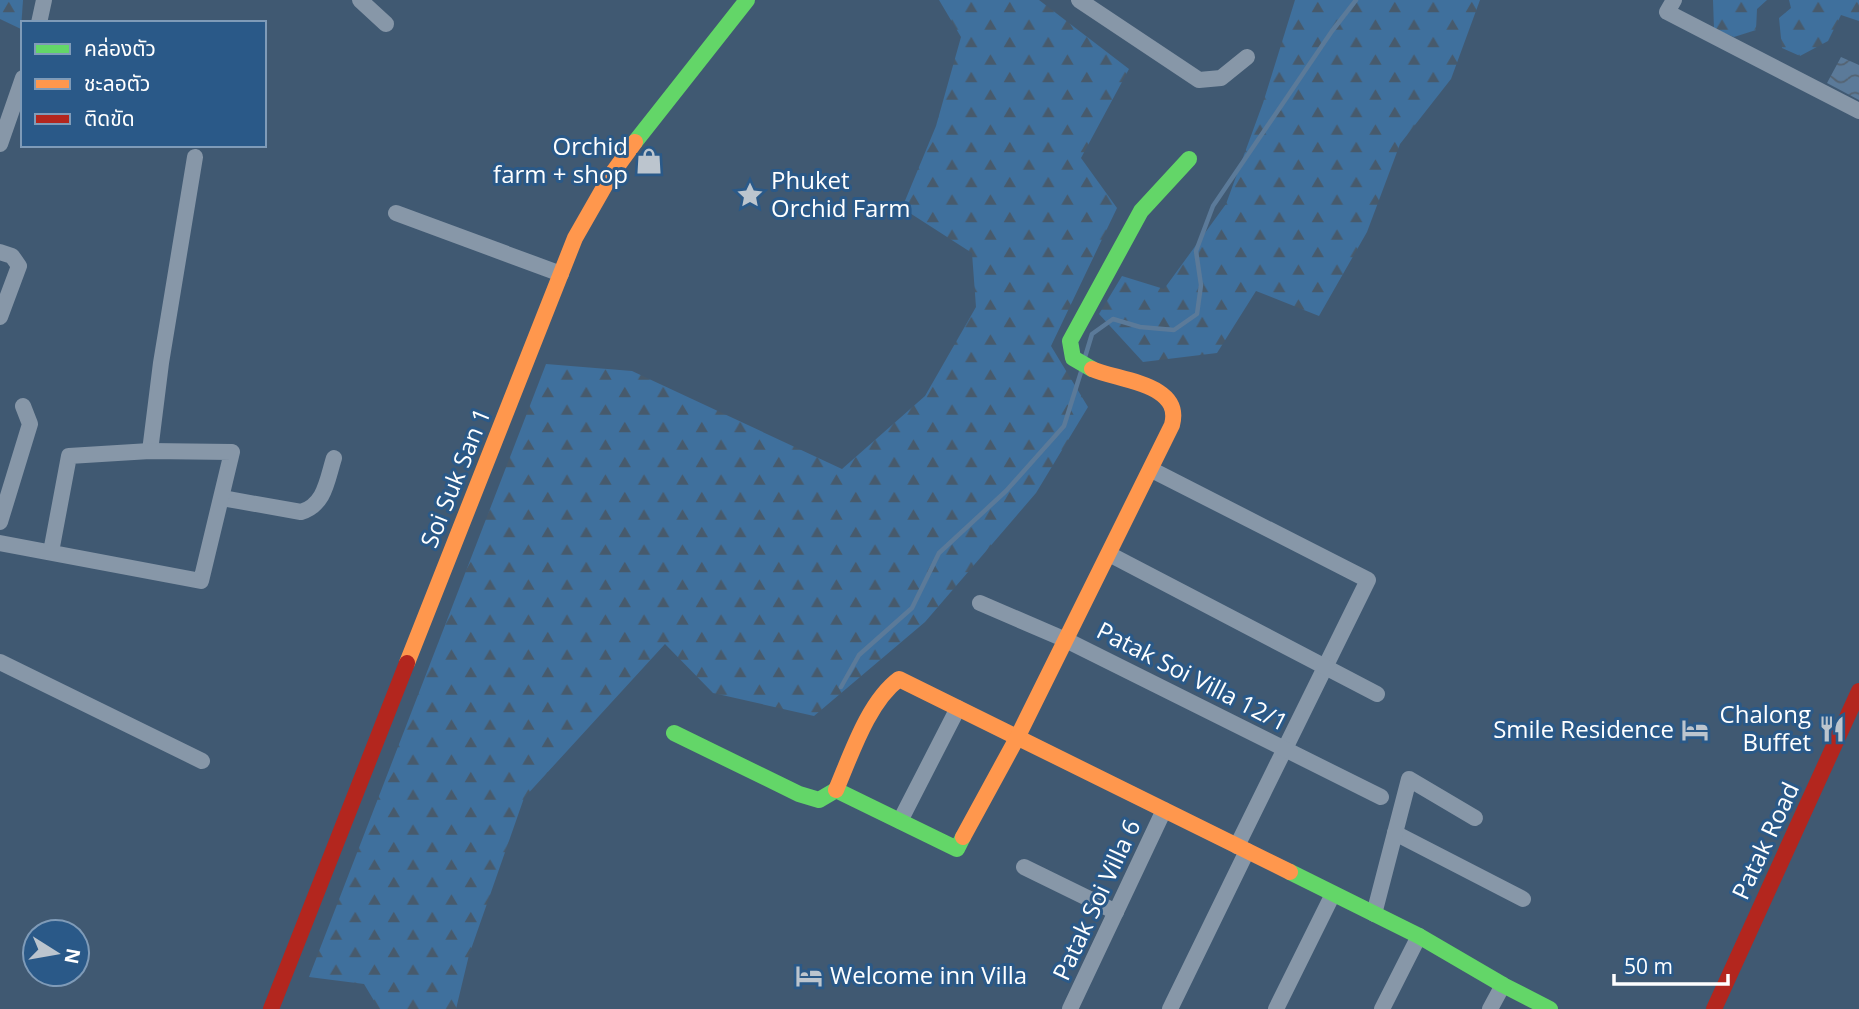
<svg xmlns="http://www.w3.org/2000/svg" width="1859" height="1009" viewBox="0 0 1859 1009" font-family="'Open Sans','Noto Sans Thai',sans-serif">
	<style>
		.forest { fill: url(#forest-firs) }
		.water { fill: url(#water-waves) }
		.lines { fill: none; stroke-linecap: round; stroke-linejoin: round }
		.stream { stroke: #5b7a99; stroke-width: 4.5 }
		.street { stroke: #8797a8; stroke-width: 16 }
		.fast { stroke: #63d668; stroke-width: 16 }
		.slow { stroke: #ff974d; stroke-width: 16 }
		.jam { stroke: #b3261e; stroke-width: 16 }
		.labels { text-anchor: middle; stroke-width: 6; stroke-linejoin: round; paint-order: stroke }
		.poi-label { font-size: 24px; fill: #fff; stroke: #2a5988; text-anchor: end }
		.street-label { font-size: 24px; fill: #fff; stroke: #2a5988 }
	</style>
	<defs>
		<pattern id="forest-firs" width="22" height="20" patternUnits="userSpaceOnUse" patternTransform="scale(1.75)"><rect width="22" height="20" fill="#3f709d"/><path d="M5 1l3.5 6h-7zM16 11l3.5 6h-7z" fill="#475a6c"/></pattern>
		<pattern id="water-waves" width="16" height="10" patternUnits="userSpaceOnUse" patternTransform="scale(1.75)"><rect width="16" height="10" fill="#5b7a99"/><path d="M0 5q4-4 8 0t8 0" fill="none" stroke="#546372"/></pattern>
	</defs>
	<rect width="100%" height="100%" fill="#405972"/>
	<g class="forest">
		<polygon points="0,0 23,0 21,29 0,19"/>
		<polygon points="939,0 1039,0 1129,69 1081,158 1117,208 1051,346 1088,407 1036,493 925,622 814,716 713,693 665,644 524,798 469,955 456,1009 379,1009 364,984 309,977 546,364 632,371 842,469 925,396 976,307 972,253 902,208 936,126 961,37"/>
		<polygon points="1295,0 1480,0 1451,79 1400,144 1367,232 1319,316 1256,291 1217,353 1143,362 1099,314 1122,276 1164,289 1226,204 1263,103"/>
		<polygon points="1713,0 1767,0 1757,9 1756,30 1734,37 1714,29"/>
		<polygon points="1789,0 1859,0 1859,21 1841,15 1828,41 1800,56 1782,48 1779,18 1791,8"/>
	</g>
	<polygon class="water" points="1841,57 1859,65 1859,100 1827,83"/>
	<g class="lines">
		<g class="stream">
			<polyline points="1085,357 1092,334 1113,319 1140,327 1174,330 1197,314 1201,285 1196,251 1213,206 1332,31 1356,0"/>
			<polyline points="841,687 859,655 912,608 939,553 1006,491 1064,426 1081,372"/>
		</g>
		<g class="street">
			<polyline points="360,0 386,24"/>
			<polyline points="1079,0 1199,80 1221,78 1247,57"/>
			<polyline points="1674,0 1667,12 1859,111"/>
			<polyline points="39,23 44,0"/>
			<polyline points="0,144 23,78"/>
			<polyline points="396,213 561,274"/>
			<polyline points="0,252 12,256 19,266 0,317"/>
			<polyline points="150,451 161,363 195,157"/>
			<polyline points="1152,470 1368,580 1237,846"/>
			<path d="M 222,498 L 301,512 C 325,505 327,480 334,458"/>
			<polyline points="0,522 30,424 23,406"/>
			<polyline points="0,543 201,581 232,452 150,451 69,456 51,552"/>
			<polyline points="1109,554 1377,694"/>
			<polyline points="980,603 1066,640 1381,797"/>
			<polyline points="0,662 202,761"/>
			<polyline points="900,821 958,708"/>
			<polyline points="1395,833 1523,899"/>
			<polyline points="1024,867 1116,912"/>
			<polyline points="1374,914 1409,779 1475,818"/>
			<polyline points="1070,1009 1164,810"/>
			<polyline points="1170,1009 1247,851"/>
			<polyline points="1276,1009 1333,894"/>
			<polyline points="1382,1009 1419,936"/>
			<polyline points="1490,1009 1503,985"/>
		</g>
		<g class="fast">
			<polyline points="635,142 747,0"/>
			<polyline points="1092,369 1073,358 1070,341 1141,211 1189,159"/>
			<polyline points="674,733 799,794 819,800 836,790 957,849 963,837"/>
			<polyline points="1290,872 1419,936 1503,985 1550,1009"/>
		</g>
		<g class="slow">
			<polyline points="407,663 575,238 611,175 635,142"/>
			<path d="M 836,790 C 851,755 868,702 899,679 L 1290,872"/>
			<path d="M 963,837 L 1017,738 L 1172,425 C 1183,383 1119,381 1092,369"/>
		</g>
		<g class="jam">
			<polyline points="271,1009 407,663"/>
			<polyline points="1714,1009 1859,691"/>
		</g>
	</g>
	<defs>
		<g id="shop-bare" transform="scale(2.1)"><path d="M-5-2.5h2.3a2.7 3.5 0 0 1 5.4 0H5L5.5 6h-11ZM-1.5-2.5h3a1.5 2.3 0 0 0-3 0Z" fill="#bcc5ce" stroke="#2a5988" stroke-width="2.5" paint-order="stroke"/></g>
		<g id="sight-bare" transform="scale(2.1)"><path d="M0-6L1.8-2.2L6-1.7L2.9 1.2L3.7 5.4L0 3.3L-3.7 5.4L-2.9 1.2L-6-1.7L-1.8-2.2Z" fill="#bcc5ce" stroke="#2a5988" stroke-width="2.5" paint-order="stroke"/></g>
		<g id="restaurant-bare" transform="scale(2.1)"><path d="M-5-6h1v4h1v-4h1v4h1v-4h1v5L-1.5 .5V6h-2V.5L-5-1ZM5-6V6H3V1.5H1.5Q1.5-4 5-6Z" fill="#bcc5ce" stroke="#2a5988" stroke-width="2.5" paint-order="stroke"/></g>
		<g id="hotel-bare" transform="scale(2.1)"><path d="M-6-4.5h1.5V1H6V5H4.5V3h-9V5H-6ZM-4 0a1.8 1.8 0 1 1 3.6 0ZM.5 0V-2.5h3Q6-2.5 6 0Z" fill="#bcc5ce" stroke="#2a5988" stroke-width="2.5" paint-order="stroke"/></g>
	</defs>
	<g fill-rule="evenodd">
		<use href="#shop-bare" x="649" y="161"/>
		<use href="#sight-bare" x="750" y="195"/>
		<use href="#restaurant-bare" x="1832" y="729"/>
		<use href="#hotel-bare" x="1695" y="730"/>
		<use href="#hotel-bare" x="809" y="976"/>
	</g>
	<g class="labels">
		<g class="poi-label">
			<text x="628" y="155">Orchid<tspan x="628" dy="28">farm + shop</tspan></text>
			<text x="771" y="189" text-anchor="start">Phuket<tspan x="771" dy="28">Orchid Farm</tspan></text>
			<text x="1811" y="723">Chalong<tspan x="1811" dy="28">Buffet</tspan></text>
			<text x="1674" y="738">Smile Residence</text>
			<text x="830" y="984" text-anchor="start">Welcome inn Villa</text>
		</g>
		<g class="street-label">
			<text transform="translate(456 478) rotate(-68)" y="8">Soi Suk San 1</text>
			<text transform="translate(1192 677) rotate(27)" y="8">Patak Soi Villa 12/1</text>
			<text transform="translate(1766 841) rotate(-65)" y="8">Patak Road</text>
			<text transform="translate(1097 900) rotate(-65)" y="8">Patak Soi Villa 6</text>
		</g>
	</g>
	<rect x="21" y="21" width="245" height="126" fill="#2a5988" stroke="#7f9bb8" stroke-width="2"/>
	<rect x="35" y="44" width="35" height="10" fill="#63d668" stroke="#7f9bb8" stroke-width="2"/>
	<text x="84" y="56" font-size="21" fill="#ffffff">คล่องตัว</text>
	<rect x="35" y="79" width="35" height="10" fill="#ff974d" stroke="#7f9bb8" stroke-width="2"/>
	<text x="84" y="91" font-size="21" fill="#ffffff">ชะลอตัว</text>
	<rect x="35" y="114" width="35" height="10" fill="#b3261e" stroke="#7f9bb8" stroke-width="2"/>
	<text x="84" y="126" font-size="21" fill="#ffffff">ติดขัด</text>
	<g transform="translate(56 953) rotate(101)"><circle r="33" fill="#2a5988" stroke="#7f9bb8" stroke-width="2"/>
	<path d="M0-5L12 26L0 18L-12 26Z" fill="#bcc5ce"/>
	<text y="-10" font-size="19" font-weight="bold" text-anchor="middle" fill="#ffffff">N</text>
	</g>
	<path d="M1614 974v10h114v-10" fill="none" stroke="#ffffff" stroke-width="3.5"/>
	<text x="1624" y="974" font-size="21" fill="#ffffff" stroke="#2a5988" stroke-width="5" paint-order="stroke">50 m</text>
</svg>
